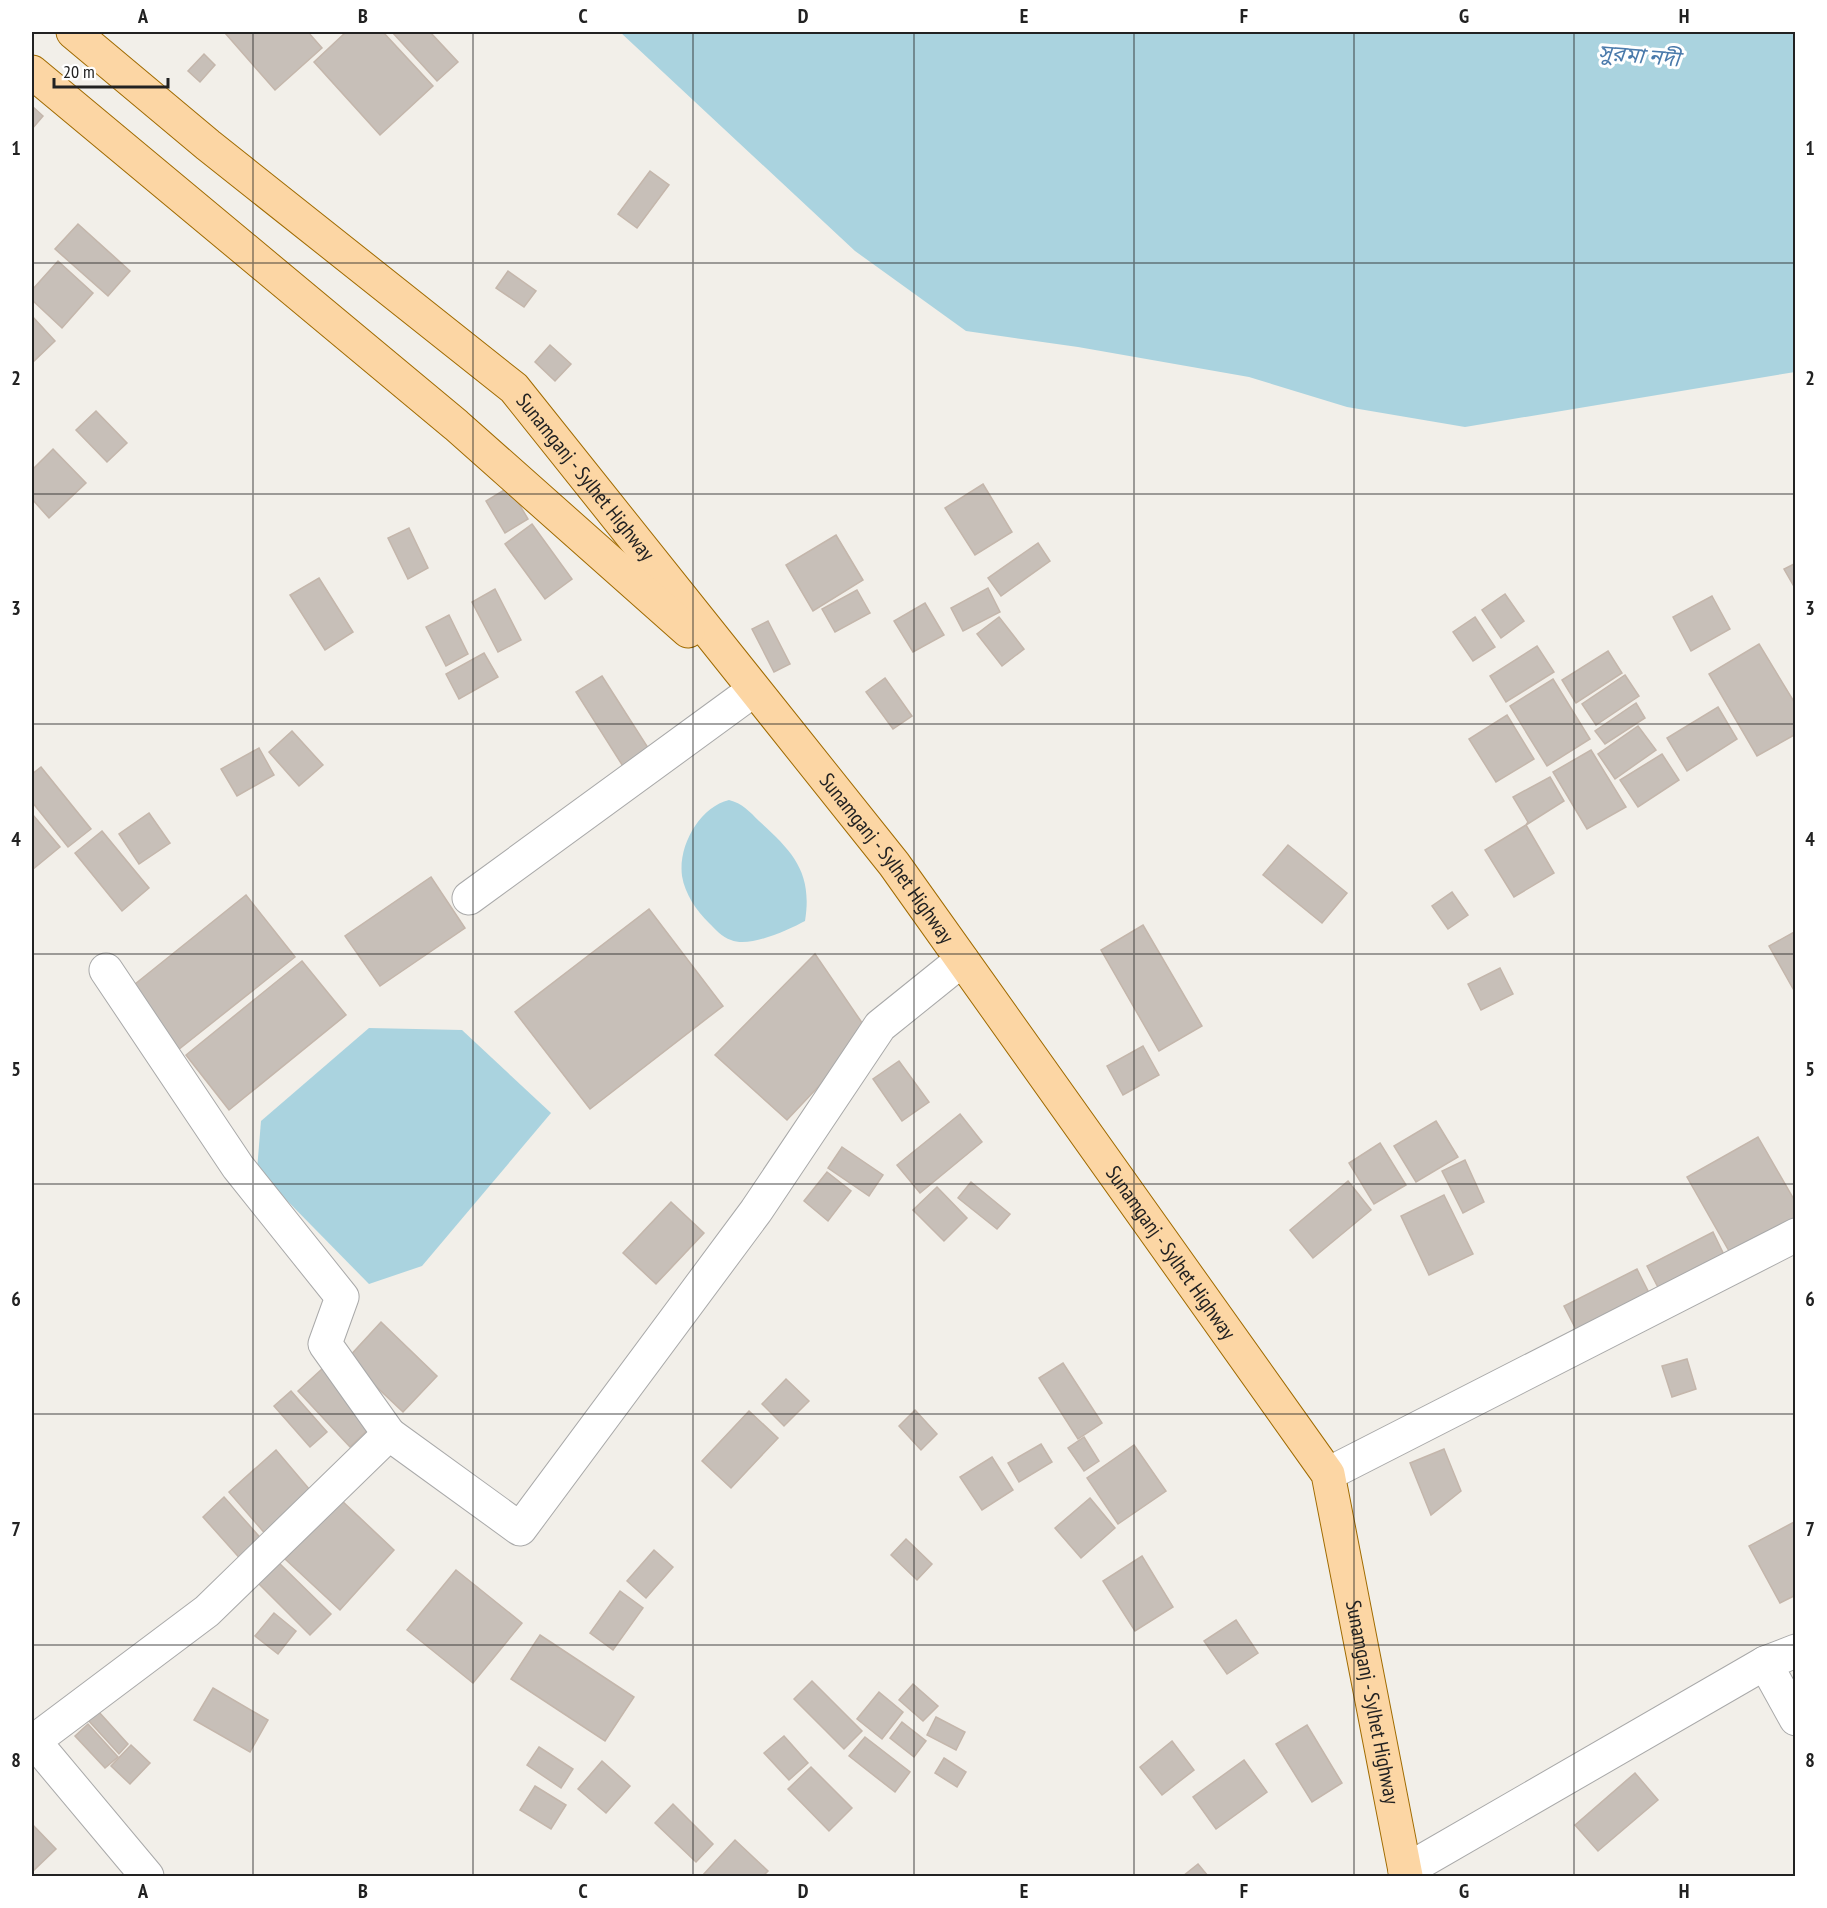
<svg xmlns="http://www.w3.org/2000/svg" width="1827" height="1908" viewBox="0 0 1827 1908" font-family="'PT Sans Narrow','Noto Sans Bengali',sans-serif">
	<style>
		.water { fill: #aad3df }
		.building { fill: #c7bfb8; stroke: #c4b6ab; stroke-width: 1.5 }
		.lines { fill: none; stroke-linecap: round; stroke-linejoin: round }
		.minor-casing { stroke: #a9a9a9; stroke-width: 35 }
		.primary-casing { stroke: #a06b00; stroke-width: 35 }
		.minor { stroke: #fff; stroke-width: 33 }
		.primary { stroke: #fcd6a4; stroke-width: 33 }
		.grid { fill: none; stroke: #222; stroke-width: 1.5; stroke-opacity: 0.55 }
		.labels { text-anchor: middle; stroke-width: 6; stroke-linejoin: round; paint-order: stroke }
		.street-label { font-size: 21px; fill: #222; stroke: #fff }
		.water-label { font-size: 22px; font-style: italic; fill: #4a7aab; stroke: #fff }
		.neatline { fill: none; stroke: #222; stroke-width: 2 }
		.grid-label { font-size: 20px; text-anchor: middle; font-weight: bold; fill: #222 }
	</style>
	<rect width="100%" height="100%" fill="#f2efe9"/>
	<g class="water">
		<polygon points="620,32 1795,32 1795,372 1465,427 1347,407 1249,377 1078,347 966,331 855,251"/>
		<path d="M 729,800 C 742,803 750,812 759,821 C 792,851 813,872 805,921 C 788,930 750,948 731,940 C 722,937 715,929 709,923 C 696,910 685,894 682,876 C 678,845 700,807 729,800 Z"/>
		<polygon points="369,1028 462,1030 551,1113 422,1266 369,1284 257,1170 261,1121"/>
	</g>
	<g class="building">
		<polygon points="227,32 308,32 322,48 275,90 225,33"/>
		<polygon points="346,32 383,32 433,86 380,135 314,62"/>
		<polygon points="392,32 430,32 458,62 437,81"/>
		<polygon points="204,54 215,65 200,82 188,71"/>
		<polygon points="32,106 43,116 32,129"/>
		<polygon points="650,171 669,185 637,228 618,214"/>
		<polygon points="78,224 130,271 108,296 55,249"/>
		<polygon points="58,261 93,293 62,328 32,300 32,290"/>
		<polygon points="508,271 536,291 524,307 496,288"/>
		<polygon points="32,316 55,341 32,363"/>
		<polygon points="550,345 571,364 555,381 535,362"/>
		<polygon points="96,411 127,443 107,462 76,430"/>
		<polygon points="53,449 86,483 49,518 32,499 32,470"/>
		<polygon points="983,484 1012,532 975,555 945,508"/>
		<polygon points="509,487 528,519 505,533 486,501"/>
		<polygon points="532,524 572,579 545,599 505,544"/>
		<polygon points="409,528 428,568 408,579 388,538"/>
		<polygon points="836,535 863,580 813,611 786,565"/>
		<polygon points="1038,543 1050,561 1001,596 988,578"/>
		<polygon points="1796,563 1796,590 1784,569"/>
		<polygon points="319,578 353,632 325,650 290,595"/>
		<polygon points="988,588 1000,612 963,631 951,608"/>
		<polygon points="495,589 521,640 498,652 472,602"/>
		<polygon points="857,590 870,613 835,632 822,609"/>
		<polygon points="1505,594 1524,621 1501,638 1482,610"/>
		<polygon points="1712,596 1730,629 1691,651 1673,617"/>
		<polygon points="925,603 944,635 913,652 894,621"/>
		<polygon points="449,615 468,654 446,666 426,627"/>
		<polygon points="999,617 1024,649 1002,666 977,634"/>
		<polygon points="1475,617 1495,647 1473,661 1453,632"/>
		<polygon points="768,621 790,664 774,672 752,629"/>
		<polygon points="1759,644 1796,705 1796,734 1757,756 1709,674"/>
		<polygon points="1537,646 1554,672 1506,702 1490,676"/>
		<polygon points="1608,651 1622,673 1576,703 1562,680"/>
		<polygon points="484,653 498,677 459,699 446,674"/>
		<polygon points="1625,675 1639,696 1596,725 1582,704"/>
		<polygon points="602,676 652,754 626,771 576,692"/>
		<polygon points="885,678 912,716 893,729 866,692"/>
		<polygon points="1553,679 1590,739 1547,766 1510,706"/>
		<polygon points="1636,703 1645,718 1605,744 1595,731"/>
		<polygon points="1718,707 1737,739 1687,771 1667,738"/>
		<polygon points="1507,715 1534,759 1496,782 1469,739"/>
		<polygon points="1638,726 1656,750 1615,779 1598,754"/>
		<polygon points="292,731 323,765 299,786 269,752"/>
		<polygon points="259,748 274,775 237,796 221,769"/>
		<polygon points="1591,750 1626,807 1587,829 1553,772"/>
		<polygon points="1662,754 1679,780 1638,807 1620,780"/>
		<polygon points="41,767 91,829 68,847 32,802 32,774"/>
		<polygon points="1550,777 1564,801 1526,825 1528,822 1513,797"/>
		<polygon points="149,813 170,843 139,864 119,834"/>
		<polygon points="33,815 60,847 32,870 32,816"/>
		<polygon points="1526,825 1554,873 1514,897 1485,850"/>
		<polygon points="102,831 149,888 122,911 75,853"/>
		<polygon points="1288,845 1347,893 1322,923 1263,875"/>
		<polygon points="431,877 465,928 380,986 345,936"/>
		<polygon points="1452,892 1468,915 1448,929 1432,906"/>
		<polygon points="246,895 295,957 178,1050 130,988"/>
		<polygon points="649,909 723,1006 590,1109 515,1012"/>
		<polygon points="1143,925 1202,1026 1159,1051 1101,950"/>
		<polygon points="1796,931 1796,994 1769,946"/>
		<polygon points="815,954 869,1033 787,1120 715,1055"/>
		<polygon points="302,961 346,1015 229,1110 186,1055"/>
		<polygon points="1500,968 1513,994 1481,1010 1468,984"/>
		<polygon points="1143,1046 1159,1075 1123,1095 1107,1066"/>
		<polygon points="899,1061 929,1102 902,1121 873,1079"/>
		<polygon points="960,1114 982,1142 920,1193 897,1165"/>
		<polygon points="1436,1121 1458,1157 1416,1182 1394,1146"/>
		<polygon points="1758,1137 1796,1203 1796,1222 1733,1258 1687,1177"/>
		<polygon points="1380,1143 1406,1185 1374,1204 1349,1163"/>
		<polygon points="842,1147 883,1175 869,1196 828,1168"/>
		<polygon points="1465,1160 1484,1202 1463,1213 1442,1171"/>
		<polygon points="827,1172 851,1191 828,1221 804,1201"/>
		<polygon points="1348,1181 1371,1210 1313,1258 1290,1230"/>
		<polygon points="971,1182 1010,1214 997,1229 958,1198"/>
		<polygon points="937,1187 967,1218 944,1241 913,1210"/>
		<polygon points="1444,1195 1473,1254 1429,1275 1401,1216"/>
		<polygon points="671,1202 704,1233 656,1284 623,1253"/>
		<polygon points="1713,1232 1727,1261 1662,1295 1647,1266"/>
		<polygon points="1637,1269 1652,1299 1580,1337 1564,1306"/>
		<polygon points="381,1322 437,1376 403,1412 347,1359"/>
		<polygon points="1687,1359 1696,1389 1672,1397 1662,1366"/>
		<polygon points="1063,1363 1102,1423 1078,1439 1039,1378"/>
		<polygon points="323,1368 374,1424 350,1447 298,1391"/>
		<polygon points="786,1379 809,1401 784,1426 762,1404"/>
		<polygon points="291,1391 327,1432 310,1447 274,1406"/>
		<polygon points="915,1410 937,1434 921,1450 899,1426"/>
		<polygon points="749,1411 778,1438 731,1488 702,1461"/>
		<polygon points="1084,1437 1099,1461 1084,1471 1068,1448"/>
		<polygon points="1041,1444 1052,1462 1019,1482 1008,1463"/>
		<polygon points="1134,1445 1166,1491 1118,1524 1087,1478"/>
		<polygon points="1444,1449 1461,1491 1431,1515 1410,1463"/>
		<polygon points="276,1450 315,1496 268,1537 229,1492"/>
		<polygon points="992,1457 1013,1490 982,1510 960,1477"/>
		<polygon points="224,1497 266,1544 244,1563 203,1517"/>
		<polygon points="1090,1498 1115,1528 1081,1558 1055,1528"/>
		<polygon points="340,1499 394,1550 340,1610 285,1559"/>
		<polygon points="1796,1521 1796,1595 1780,1603 1749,1546"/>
		<polygon points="906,1539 932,1564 917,1580 891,1555"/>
		<polygon points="654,1550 673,1567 646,1598 627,1581"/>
		<polygon points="1142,1556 1173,1607 1135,1631 1103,1581"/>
		<polygon points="276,1560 331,1614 310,1635 256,1581"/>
		<polygon points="456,1570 522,1623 473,1683 407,1630"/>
		<polygon points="620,1591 643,1608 613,1650 590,1633"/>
		<polygon points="274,1613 296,1631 278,1654 255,1636"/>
		<polygon points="1236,1620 1258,1653 1227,1674 1204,1641"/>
		<polygon points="540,1635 634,1697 605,1741 511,1679"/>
		<polygon points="812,1681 862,1731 844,1749 794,1699"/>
		<polygon points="913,1684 938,1706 923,1721 899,1700"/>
		<polygon points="213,1688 268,1720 250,1752 194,1720"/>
		<polygon points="879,1692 903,1712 882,1739 857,1719"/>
		<polygon points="98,1711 128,1744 119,1754 88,1720"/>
		<polygon points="936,1717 965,1732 956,1750 927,1735"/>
		<polygon points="902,1722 926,1741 914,1757 890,1738"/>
		<polygon points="88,1724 118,1757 105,1768 75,1736"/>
		<polygon points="1307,1725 1342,1783 1312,1802 1276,1744"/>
		<polygon points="784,1736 808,1763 789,1780 764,1753"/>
		<polygon points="865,1737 910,1772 895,1792 849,1756"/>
		<polygon points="1172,1741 1194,1770 1162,1795 1140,1767"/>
		<polygon points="131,1745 150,1763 130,1784 111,1766"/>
		<polygon points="539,1747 573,1769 561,1788 527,1765"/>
		<polygon points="944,1758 966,1772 957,1787 935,1773"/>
		<polygon points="1244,1760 1267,1792 1216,1829 1193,1797"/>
		<polygon points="602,1761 630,1786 606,1813 578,1789"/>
		<polygon points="811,1767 852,1808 829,1831 788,1789"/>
		<polygon points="1635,1773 1658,1800 1598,1851 1575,1825"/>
		<polygon points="535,1786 566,1805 551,1829 520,1810"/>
		<polygon points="673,1804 713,1844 696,1862 655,1823"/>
		<polygon points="32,1824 56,1849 32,1872"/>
		<polygon points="735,1840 768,1871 763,1876 702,1876"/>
		<polygon points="1198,1864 1208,1876 1183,1876"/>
	</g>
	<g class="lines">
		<g class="minor-casing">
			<g id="minor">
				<polyline points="469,898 754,690"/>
				<polyline points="106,970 238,1167 342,1297 325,1344 389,1434"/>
				<polyline points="1328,1474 1796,1235"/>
				<polyline points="1765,1663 1796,1719"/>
				<polyline points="1405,1871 1765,1663 1796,1651"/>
				<polyline points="147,1876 34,1741 207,1611 389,1434 520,1529 756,1211 880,1026 962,960"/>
			</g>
		</g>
		<g class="primary-casing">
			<g id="primary">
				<path id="s1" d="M 73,32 L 208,145 L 514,388 L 894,864 L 1328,1474 L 1406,1876"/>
				<polyline points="32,72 456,425 688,631"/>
			</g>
		</g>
		<use href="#minor" class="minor"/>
		<use href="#primary" class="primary"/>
	</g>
	<path class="grid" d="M 253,32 L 253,1876M 473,32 L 473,1876M 693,32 L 693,1876M 914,32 L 914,1876M 1134,32 L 1134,1876M 1354,32 L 1354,1876M 1574,32 L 1574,1876M 32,263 L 1796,263M 32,494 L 1796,494M 32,724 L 1796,724M 32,954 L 1796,954M 32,1184 L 1796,1184M 32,1414 L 1796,1414M 32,1645 L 1796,1645"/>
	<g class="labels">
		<g class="street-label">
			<text dy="7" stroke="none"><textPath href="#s1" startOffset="681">Sunamganj - Sylhet Highway</textPath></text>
			<text dy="7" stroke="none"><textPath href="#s1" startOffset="1167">Sunamganj - Sylhet Highway</textPath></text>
			<text dy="7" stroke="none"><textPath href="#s1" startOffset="1653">Sunamganj - Sylhet Highway</textPath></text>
			<text dy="7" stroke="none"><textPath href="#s1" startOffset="2157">Sunamganj - Sylhet Highway</textPath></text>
		</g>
		<g class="water-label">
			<text transform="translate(1639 55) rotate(5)" y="8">সুরমা নদী</text>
		</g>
	</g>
	<rect width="1827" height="1908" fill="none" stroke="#ffffff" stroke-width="66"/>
	<path d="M54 78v9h114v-9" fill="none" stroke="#222222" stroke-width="3"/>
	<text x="63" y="78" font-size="18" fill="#222222" stroke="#ffffff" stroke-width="4.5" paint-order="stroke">20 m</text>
	<rect x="33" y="33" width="1761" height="1842" class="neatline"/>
	<g class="grid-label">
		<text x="143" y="23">A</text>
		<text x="363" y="23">B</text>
		<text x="583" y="23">C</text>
		<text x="803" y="23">D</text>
		<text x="1024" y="23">E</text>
		<text x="1244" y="23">F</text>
		<text x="1464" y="23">G</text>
		<text x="1684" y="23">H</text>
		<text x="16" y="155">1</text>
		<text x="1810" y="155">1</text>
		<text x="16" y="385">2</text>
		<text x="1810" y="385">2</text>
		<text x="16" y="615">3</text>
		<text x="1810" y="615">3</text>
		<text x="16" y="846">4</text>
		<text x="1810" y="846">4</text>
		<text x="16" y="1076">5</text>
		<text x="1810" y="1076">5</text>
		<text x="16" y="1306">6</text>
		<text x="1810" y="1306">6</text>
		<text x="16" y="1536">7</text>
		<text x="1810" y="1536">7</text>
		<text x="16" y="1767">8</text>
		<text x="1810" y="1767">8</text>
		<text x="143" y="1898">A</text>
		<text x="363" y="1898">B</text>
		<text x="583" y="1898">C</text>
		<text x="803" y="1898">D</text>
		<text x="1024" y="1898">E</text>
		<text x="1244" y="1898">F</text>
		<text x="1464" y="1898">G</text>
		<text x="1684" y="1898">H</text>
	</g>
</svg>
